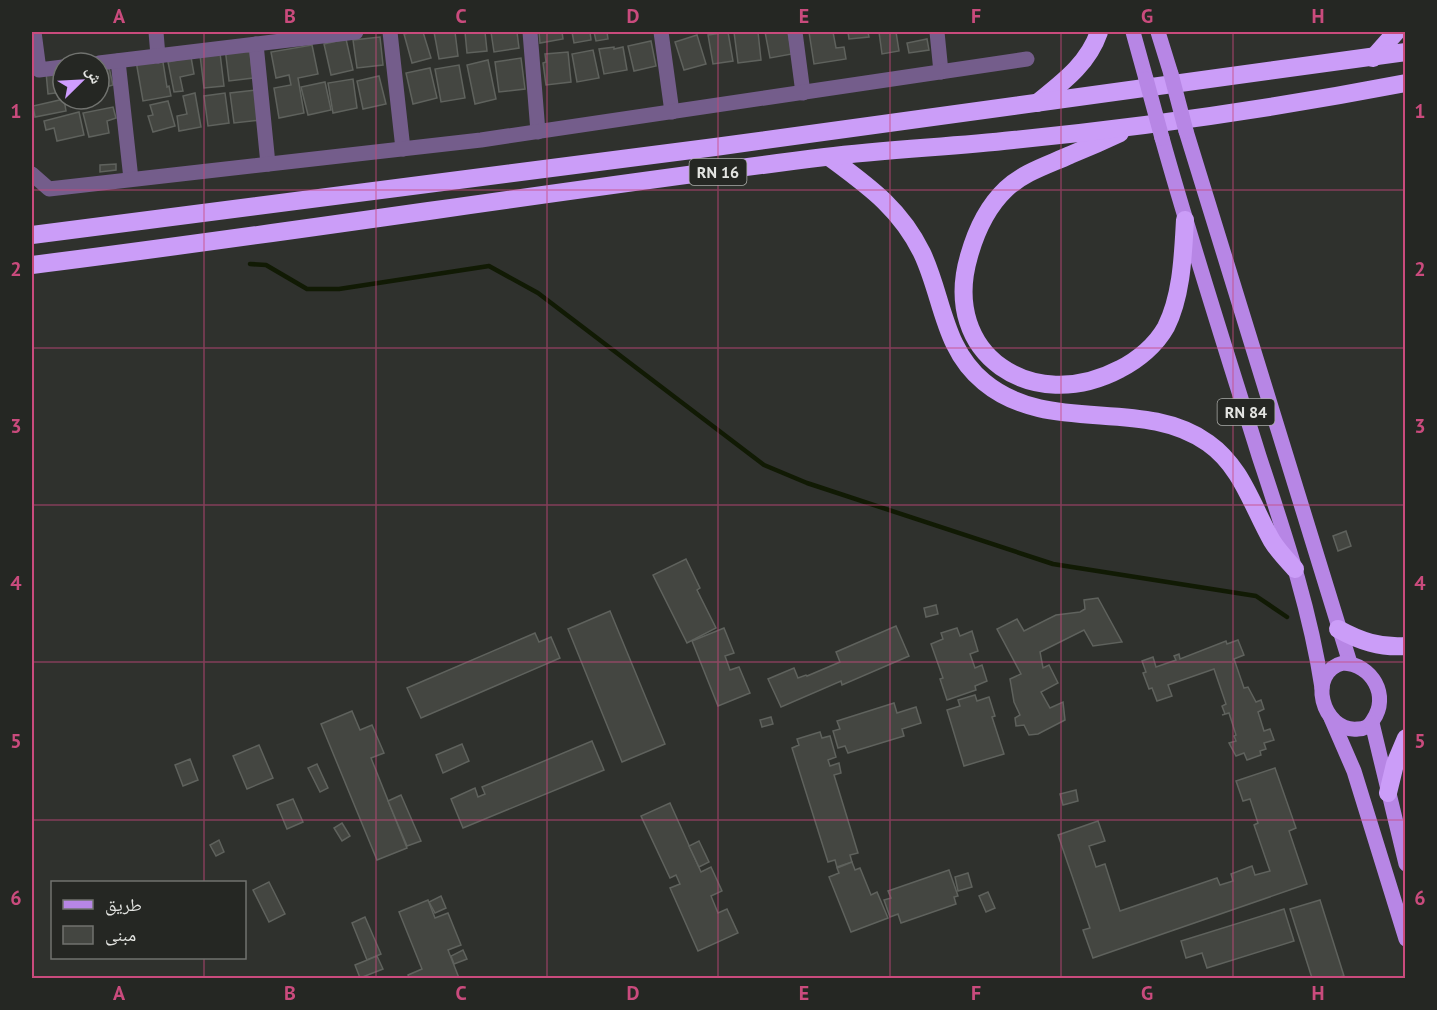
<svg xmlns="http://www.w3.org/2000/svg" width="1437" height="1010" viewBox="0 0 1437 1010" font-family="'PT Sans','Noto Naskh Arabic',sans-serif">
	<style>
		.lines { fill: none; stroke-linecap: round; stroke-linejoin: round }
		.stream { stroke: #111a04; stroke-width: 4.5 }
		.building { fill: #444641; stroke: #5f625d; stroke-width: 1.5 }
		.minor { stroke: #745d8b; stroke-width: 15 }
		.major { stroke: #b786e5; stroke-width: 15 }
		.highway { stroke: #cb9df8; stroke-width: 18 }
		.major-bridge { stroke: #b786e5; stroke-width: 15 }
		.grid { fill: none; stroke: #ca4b7d; stroke-width: 1.5; stroke-opacity: 0.55 }
		.labels { text-anchor: middle; stroke-width: 4.5; stroke-linejoin: round; paint-order: stroke }
		.shield { fill: #252723; stroke: #abaca9; stroke-width: 1.5 }
		.shield-label { font-size: 16px; font-weight: bold; fill: #e4e5e2 }
		.neatline { fill: none; stroke: #ca4b7d; stroke-width: 2 }
		.grid-label { font-size: 20px; text-anchor: middle; font-weight: bold; fill: #ca4b7d }
	</style>
	<rect width="100%" height="100%" fill="#2f312d"/>
	<g class="lines">
		<polyline class="stream" points="250,264 266,265 307,289 339,289 489,266 538,293 764,465 807,483 1053,564 1256,596 1287,617"/>
	</g>
	<g class="building">
		<polygon points="413,32 423,32 431,58 412,63 404,34"/>
		<polygon points="434,32 455,32 458,56 439,59"/>
		<polygon points="465,32 485,32 487,51 467,53"/>
		<polygon points="491,32 517,32 519,48 494,52"/>
		<polygon points="539,32 562,32 563,39 540,43"/>
		<polygon points="572,32 590,32 591,40 574,43"/>
		<polygon points="594,32 607,32 608,39 596,41"/>
		<polygon points="728,32 733,61 713,64 708,35"/>
		<polygon points="734,32 758,32 761,60 738,63"/>
		<polygon points="765,32 788,32 792,54 770,58"/>
		<polygon points="809,32 833,32 836,48 844,47 846,59 814,64"/>
		<polygon points="848,32 868,32 869,37 849,39"/>
		<polygon points="879,32 896,32 899,51 882,54"/>
		<polygon points="697,35 706,64 684,70 675,42"/>
		<polygon points="380,37 383,65 357,68 353,40"/>
		<polygon points="346,39 353,70 331,75 324,44"/>
		<polygon points="927,39 929,50 909,53 907,43"/>
		<polygon points="651,41 656,66 634,71 628,46"/>
		<polygon points="312,45 318,74 298,78 304,113 279,118 274,88 291,85 289,75 276,78 271,52"/>
		<polygon points="614,47 614,49 623,47 627,70 604,74 599,49"/>
		<polygon points="225,48 250,52 253,78 229,81"/>
		<polygon points="593,50 599,78 577,82 572,54"/>
		<polygon points="568,52 571,82 546,85 543,63 546,62 545,54"/>
		<polygon points="220,53 224,86 204,88 200,55"/>
		<polygon points="162,56 167,87 169,86 171,96 143,101 136,61"/>
		<polygon points="191,57 194,74 180,77 183,91 174,92 168,62"/>
		<polygon points="521,58 525,89 499,92 495,62"/>
		<polygon points="488,60 496,99 475,104 467,65"/>
		<polygon points="108,63 113,85 99,89 99,65"/>
		<polygon points="459,65 465,98 441,102 435,69"/>
		<polygon points="430,68 437,98 413,104 406,73"/>
		<polygon points="63,70 63,92 48,94 46,72"/>
		<polygon points="379,76 386,104 363,109 357,81"/>
		<polygon points="353,79 357,108 333,113 328,83"/>
		<polygon points="325,82 331,110 308,115 301,87"/>
		<polygon points="257,90 261,120 234,123 230,93"/>
		<polygon points="195,93 201,127 179,131 177,116 187,114 183,96"/>
		<polygon points="225,93 229,123 208,126 204,96"/>
		<polygon points="64,99 66,111 35,117 33,106"/>
		<polygon points="168,101 175,126 153,132 148,116 153,115 150,105"/>
		<polygon points="113,107 116,118 107,121 109,133 89,137 83,113"/>
		<polygon points="79,112 84,135 57,141 54,128 46,130 44,121"/>
		<polygon points="116,164 116,170 100,172 100,165"/>
		<polygon points="1346,531 1351,546 1338,551 1333,536"/>
		<polygon points="686,559 700,588 697,590 716,628 687,643 653,575"/>
		<polygon points="1098,598 1122,642 1093,646 1084,630 1040,652 1043,668 1049,665 1058,683 1041,692 1050,708 1063,702 1065,720 1038,734 1029,735 1024,725 1016,726 1015,718 1020,715 1014,702 1010,679 1021,674 997,629 1017,619 1024,631 1056,615 1080,612 1085,609 1084,600"/>
		<polygon points="936,605 938,614 926,617 924,608"/>
		<polygon points="610,611 665,744 622,762 568,629"/>
		<polygon points="896,626 909,656 842,685 841,681 781,707 768,679 794,668 798,678 806,675 807,676 840,662 836,652"/>
		<polygon points="724,628 734,653 725,656 730,670 739,667 750,693 718,706 692,641"/>
		<polygon points="957,628 960,636 972,631 978,651 970,654 975,668 982,665 987,681 975,686 976,690 947,700 940,679 943,678 931,644 943,639 941,633"/>
		<polygon points="535,633 539,642 551,637 560,658 421,718 407,688"/>
		<polygon points="1238,640 1244,655 1234,659 1244,688 1248,687 1256,702 1261,700 1264,709 1258,712 1264,731 1270,729 1274,740 1264,743 1266,749 1260,751 1261,755 1247,760 1244,753 1236,756 1229,743 1236,741 1234,736 1236,735 1229,713 1222,715 1225,714 1222,706 1226,704 1214,669 1168,685 1172,696 1157,701 1152,688 1149,689 1143,673 1146,672 1142,661 1153,657 1156,667 1176,660 1174,656 1179,654 1180,659 1226,641 1227,644"/>
		<polygon points="975,695 977,701 989,697 995,716 992,717 1004,754 964,766 947,710 960,706 958,700"/>
		<polygon points="894,703 897,713 916,707 921,723 902,729 904,736 848,753 845,746 838,748 833,731 840,729 837,721"/>
		<polygon points="352,711 360,730 372,725 384,753 371,758 407,848 377,860 321,724"/>
		<polygon points="771,717 773,724 762,727 760,720"/>
		<polygon points="820,732 822,738 830,736 836,757 828,760 830,766 839,763 841,773 834,775 858,853 850,855 852,862 837,867 835,860 828,862 792,748 799,745 797,739"/>
		<polygon points="592,741 604,770 463,828 451,799 475,788 478,797 485,794 482,787"/>
		<polygon points="462,744 469,761 443,773 436,755"/>
		<polygon points="259,745 273,778 247,789 233,756"/>
		<polygon points="190,759 198,780 183,786 175,765"/>
		<polygon points="317,764 328,788 320,792 308,768"/>
		<polygon points="1275,768 1296,828 1289,831 1307,884 1093,958 1083,930 1090,928 1058,835 1098,821 1105,841 1089,846 1096,867 1105,864 1120,911 1217,878 1220,885 1233,881 1231,874 1252,866 1255,875 1270,871 1254,825 1258,823 1250,799 1243,801 1236,781"/>
		<polygon points="1076,790 1078,801 1063,805 1060,794"/>
		<polygon points="401,795 421,841 407,846 388,801"/>
		<polygon points="293,799 303,822 287,829 277,805"/>
		<polygon points="670,803 701,872 711,867 722,891 711,896 718,913 727,909 738,933 698,951 670,888 680,884 676,875 670,878 641,816"/>
		<polygon points="342,823 350,836 342,841 334,828"/>
		<polygon points="219,840 224,852 216,856 210,845"/>
		<polygon points="699,841 709,862 699,867 689,846"/>
		<polygon points="852,862 855,870 860,868 871,895 877,892 888,918 851,932 829,877 839,873 837,868"/>
		<polygon points="949,870 958,896 954,897 956,904 901,923 898,914 890,917 884,900 891,898 888,891"/>
		<polygon points="968,873 972,887 958,891 955,877"/>
		<polygon points="269,882 285,914 269,922 253,890"/>
		<polygon points="988,892 995,908 986,912 979,896"/>
		<polygon points="441,896 446,908 435,913 429,902"/>
		<polygon points="428,900 435,918 448,913 461,945 448,950 459,978 409,978 408,975 422,969 399,912"/>
		<polygon points="1320,900 1344,976 1335,978 1312,978 1290,909"/>
		<polygon points="1284,909 1294,941 1207,968 1202,953 1186,958 1181,941"/>
		<polygon points="365,917 381,954 367,960 352,923"/>
		<polygon points="463,950 467,959 454,964 451,956"/>
		<polygon points="377,956 383,969 360,978 355,965"/>
	</g>
	<g class="lines">
		<g class="minor">
			<polyline points="34,32 39,70 63,67"/>
			<polyline points="156,32 158,56"/>
			<polyline points="390,32 403,149"/>
			<polyline points="530,32 538,132"/>
			<polyline points="661,32 672,112"/>
			<polyline points="795,32 803,93"/>
			<polyline points="937,32 941,72"/>
			<polyline points="256,44 268,164"/>
			<polyline points="118,61 131,179"/>
			<polyline points="99,63 356,32"/>
			<polyline points="32,174 49,189 481,140 1027,59"/>
		</g>
		<g class="major">
			<polyline points="1133,32 1146,79"/>
			<polyline points="1158,32 1171,74"/>
			<polyline points="1186,131 1350,663"/>
			<path d="M 1162,138 C 1192,245 1226,350 1259,456 C 1284,532 1310,608 1322,688"/>
			<path d="M 1343,663 C 1372,664 1390,696 1373,720 C 1370,726 1364,729 1358,729 C 1322,733 1306,672 1343,663 Z"/>
			<polyline points="1331,718 1354,771 1406,939"/>
			<polyline points="1372,723 1406,864"/>
		</g>
		<g class="highway">
			<polyline points="1373,58 1396,32"/>
			<path d="M 1037,103 C 1063,82 1088,64 1099,32"/>
			<path d="M 1120,133 C 1103,141 1087,148 1070,155 C 1048,165 1024,172 1006,189 C 987,207 976,231 969,256 C 940,355 1033,415 1120,369 C 1138,360 1156,345 1166,327 C 1182,295 1183,254 1185,220"/>
			<path d="M 829,157 C 868,186 900,208 922,253 C 943,297 943,349 984,382 C 1049,436 1142,396 1208,443 C 1242,467 1252,506 1272,541 C 1278,551 1287,560 1295,569"/>
			<polyline points="32,235 715,147 1406,52"/>
			<path d="M 32,265 C 297,232 560,190 825,157 C 888,149 950,147 1013,140 C 1144,127 1276,108 1406,83"/>
			<path d="M 1338,629 C 1360,641 1380,648 1406,646"/>
			<polyline points="1388,793 1395,764 1406,738"/>
		</g>
		<g class="major-bridge">
			<polyline points="1171,74 1186,131"/>
			<polyline points="1146,79 1162,138"/>
		</g>
	</g>
	<path class="grid" d="M 204,32 L 204,882M 376,32 L 376,978M 547,32 L 547,978M 718,32 L 718,978M 890,32 L 890,978M 1061,32 L 1061,978M 1233,32 L 1233,978M 32,190 L 1406,190M 32,348 L 1406,348M 32,505 L 1406,505M 32,662 L 1406,662M 32,820 L 1406,820M 204,958 L 204,978"/>
	<g class="labels">
		<g class="shield">
			<rect x="689.5" y="159" width="57" height="26" rx="4.5"/>
			<rect x="1217.5" y="399" width="57" height="26" rx="4.5"/>
		</g>
		<g class="shield-label">
			<text x="718" y="178">RN 16</text>
			<text x="1246" y="418">RN 84</text>
		</g>
	</g>
	<rect width="1437" height="1010" fill="none" stroke="#252723" stroke-width="66"/>
	<rect x="51" y="881" width="195" height="78" fill="#252723" stroke="#71736f" stroke-width="1.5"/>
	<rect x="63" y="900" width="30" height="9" fill="#b786e5" stroke="#71736f" stroke-width="1.5"/>
	<text x="105" y="911" font-size="18" fill="#e4e5e2">طريق</text>
	<rect x="63" y="926" width="30" height="18" fill="#444641" stroke="#71736f" stroke-width="1.5"/>
	<text x="105" y="941" font-size="18" fill="#e4e5e2">مبنى</text>
	<g transform="translate(81 81) rotate(66)"><circle r="28" fill="#252723" stroke="#71736f" stroke-width="1.5"/>
	<path d="M0-4.5L10 22L0 15L-10 22Z" fill="#cf9dff"/>
	<text y="-9" font-size="16" font-weight="bold" text-anchor="middle" fill="#e4e5e2">ش</text>
	</g>
	<rect x="33" y="33" width="1371" height="944" class="neatline"/>
	<g class="grid-label">
		<text x="119" y="23">A</text>
		<text x="290" y="23">B</text>
		<text x="461" y="23">C</text>
		<text x="633" y="23">D</text>
		<text x="804" y="23">E</text>
		<text x="976" y="23">F</text>
		<text x="1147" y="23">G</text>
		<text x="1318" y="23">H</text>
		<text x="16" y="118">1</text>
		<text x="1420" y="118">1</text>
		<text x="16" y="276">2</text>
		<text x="1420" y="276">2</text>
		<text x="16" y="433">3</text>
		<text x="1420" y="433">3</text>
		<text x="16" y="590">4</text>
		<text x="1420" y="590">4</text>
		<text x="16" y="748">5</text>
		<text x="1420" y="748">5</text>
		<text x="16" y="905">6</text>
		<text x="1420" y="905">6</text>
		<text x="119" y="1000">A</text>
		<text x="290" y="1000">B</text>
		<text x="461" y="1000">C</text>
		<text x="633" y="1000">D</text>
		<text x="804" y="1000">E</text>
		<text x="976" y="1000">F</text>
		<text x="1147" y="1000">G</text>
		<text x="1318" y="1000">H</text>
	</g>
</svg>
